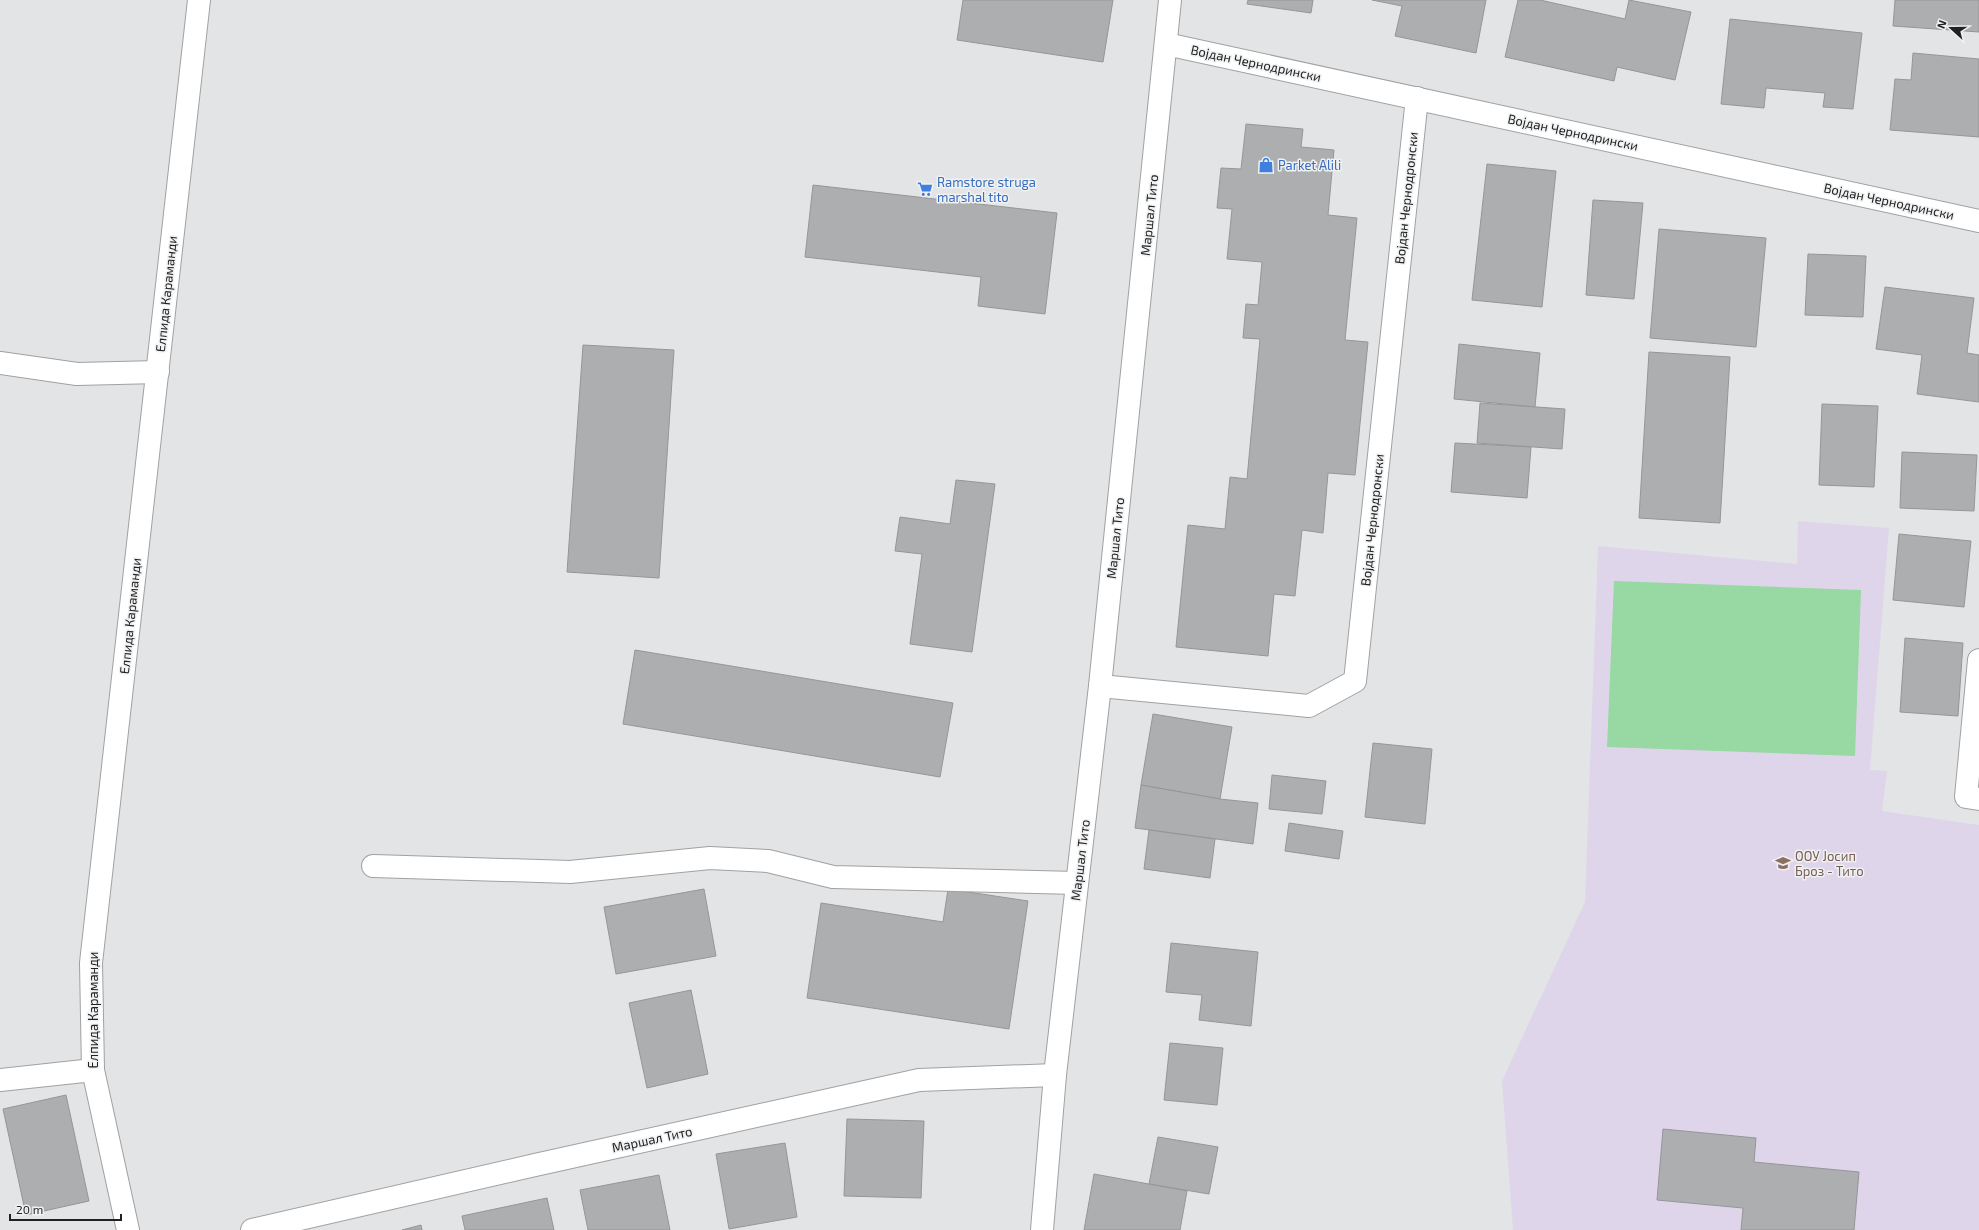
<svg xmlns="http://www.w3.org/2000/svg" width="1979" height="1230" viewBox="0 0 1979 1230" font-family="'Exo 2',sans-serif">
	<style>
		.education { fill: #dfd5ea }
		.green { fill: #97d8a3 }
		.building { fill: #adaeb0; stroke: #959698 }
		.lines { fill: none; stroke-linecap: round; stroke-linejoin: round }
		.minor-casing { stroke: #a0a1a2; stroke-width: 24 }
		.minor { stroke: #fff; stroke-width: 22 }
		.labels { text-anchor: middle; stroke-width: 3; stroke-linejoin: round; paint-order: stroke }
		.street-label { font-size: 13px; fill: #202121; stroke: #f0f1f3 }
		.shop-label { font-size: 13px; fill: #366cbe; stroke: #f0f1f3; text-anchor: start }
		.education-label { font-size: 13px; fill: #785e54; stroke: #f0f1f3; text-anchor: start }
	</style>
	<rect width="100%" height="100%" fill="#e3e4e6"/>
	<polygon class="education" points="1798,521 1889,528 1870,770 1887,771 1882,811 1979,825 1979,1230 1513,1230 1502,1081 1585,902 1598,546 1797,564"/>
	<polygon class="green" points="1614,581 1861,590 1855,756 1607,747"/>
	<g class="building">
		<polygon points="963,0 1113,0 1103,62 957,40"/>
		<polygon points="1248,0 1313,0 1311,13 1247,4"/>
		<polygon points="1372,0 1486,0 1476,53 1395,36 1402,6"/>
		<polygon points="1518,0 1540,0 1625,19 1629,0 1691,12 1675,80 1617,67 1614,81 1505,57"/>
		<polygon points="1895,0 1979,0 1979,32 1893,26"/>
		<polygon points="1730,19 1862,33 1853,109 1823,107 1825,93 1766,88 1764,108 1721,104"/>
		<polygon points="1913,53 1979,59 1979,137 1890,130 1895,79 1911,80"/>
		<polygon points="1246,124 1303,129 1301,147 1334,150 1328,215 1357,218 1345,340 1368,342 1355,475 1328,473 1323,533 1302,530 1295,596 1274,594 1268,656 1176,647 1188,525 1225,529 1230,477 1247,479 1260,339 1243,338 1246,304 1258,305 1262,262 1227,259 1232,209 1217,208 1221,168 1241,169"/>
		<polygon points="1487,164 1556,171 1542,307 1472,300"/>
		<polygon points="813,185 1057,213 1045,314 978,306 981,277 805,257"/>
		<polygon points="1593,200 1643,203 1634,299 1586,295"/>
		<polygon points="1659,229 1766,238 1756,347 1650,338"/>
		<polygon points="1808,254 1866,256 1863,317 1805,315"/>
		<polygon points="1885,287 1974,298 1967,353 1979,355 1979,402 1917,394 1922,355 1876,349"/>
		<polygon points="1459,344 1540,353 1535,407 1454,399"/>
		<polygon points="583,345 674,350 659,578 567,572"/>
		<polygon points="1649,352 1730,357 1720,523 1639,518"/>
		<polygon points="1480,403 1565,409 1562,449 1477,443"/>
		<polygon points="1822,404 1878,406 1874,487 1819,485"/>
		<polygon points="1455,443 1531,447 1527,498 1451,492"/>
		<polygon points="1902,452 1977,455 1974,511 1900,508"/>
		<polygon points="956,480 995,484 972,652 910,644 922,554 895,551 900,517 950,524"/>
		<polygon points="1899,534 1971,541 1964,607 1893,600"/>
		<polygon points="1905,638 1963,643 1958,716 1900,712"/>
		<polygon points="635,650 953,703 940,777 623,724"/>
		<polygon points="1153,714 1232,727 1220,799 1141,785"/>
		<polygon points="1373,743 1432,749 1425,824 1365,817"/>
		<polygon points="1272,775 1326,781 1322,814 1269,809"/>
		<polygon points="1141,785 1220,799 1258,803 1253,844 1135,828"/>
		<polygon points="1289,823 1343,831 1339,859 1285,851"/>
		<polygon points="1149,830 1215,839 1210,878 1144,869"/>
		<polygon points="704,889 716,956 616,974 604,907"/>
		<polygon points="948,889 1028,901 1009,1029 807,998 821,903 943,922"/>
		<polygon points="1171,943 1258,952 1251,1026 1199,1020 1202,995 1166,992"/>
		<polygon points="691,990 708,1074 647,1088 629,1003"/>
		<polygon points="1170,1043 1223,1048 1217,1105 1164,1100"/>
		<polygon points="66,1095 89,1201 26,1215 3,1109"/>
		<polygon points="847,1119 924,1121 921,1198 844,1196"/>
		<polygon points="1663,1129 1756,1138 1754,1162 1859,1172 1854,1230 1741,1230 1743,1208 1657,1200"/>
		<polygon points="1158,1137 1218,1147 1209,1194 1149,1184"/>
		<polygon points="785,1143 797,1217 729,1229 716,1154"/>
		<polygon points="1094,1174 1187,1191 1180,1230 1084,1230"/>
		<polygon points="659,1175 670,1230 588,1230 580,1190"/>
		<polygon points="547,1198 554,1230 465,1230 462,1216"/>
		<polygon points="421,1225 422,1230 402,1230"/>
	</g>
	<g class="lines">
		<g class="minor-casing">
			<g id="minor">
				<polyline points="1166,44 1979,221"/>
				<polyline points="0,363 77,374 158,372"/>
				<polyline points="1979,660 1966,797 1979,799"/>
				<polyline points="1100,686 1309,706 1355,681 1417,98"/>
				<polyline points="373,866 570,872 710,858 768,861 833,877 1077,883"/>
				<polyline points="0,1080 93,1070"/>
				<polyline points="128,1230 93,1070 91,963 199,0"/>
				<polyline points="252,1230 535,1165 919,1080 1055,1075"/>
				<polyline points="1042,1230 1055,1075 1100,686 1170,0"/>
			</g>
		</g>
		<use href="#minor" class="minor"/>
	</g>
	<defs>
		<g id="shop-bare" transform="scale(1.2)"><path d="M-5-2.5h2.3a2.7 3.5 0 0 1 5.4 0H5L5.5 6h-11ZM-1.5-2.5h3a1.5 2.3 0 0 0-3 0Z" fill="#3f7fe0" stroke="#f0f1f3" stroke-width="2.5" paint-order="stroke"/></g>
		<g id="supermarket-bare" transform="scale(1.2)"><path d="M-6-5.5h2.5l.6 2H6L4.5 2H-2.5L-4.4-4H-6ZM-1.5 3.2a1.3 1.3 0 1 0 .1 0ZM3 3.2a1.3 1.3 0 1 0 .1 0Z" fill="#3f7fe0" stroke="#f0f1f3" stroke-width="2.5" paint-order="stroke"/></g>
		<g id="school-bare" transform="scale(1.2)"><path d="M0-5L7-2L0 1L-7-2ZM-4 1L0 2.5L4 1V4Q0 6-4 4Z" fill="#8d6e63" stroke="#f0f1f3" stroke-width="2.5" paint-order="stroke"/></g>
	</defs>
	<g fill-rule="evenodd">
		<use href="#shop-bare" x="1266" y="165"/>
		<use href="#supermarket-bare" x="925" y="189"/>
		<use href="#school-bare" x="1783" y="863"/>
	</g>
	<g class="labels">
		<g class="street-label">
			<text transform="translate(1256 63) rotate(12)" y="5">Војдан Чернодрински</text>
			<text transform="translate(1573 132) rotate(12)" y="5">Војдан Чернодрински</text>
			<text transform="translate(1406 198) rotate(-84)" y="5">Војдан Чернодронски</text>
			<text transform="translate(1889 201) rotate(12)" y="5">Војдан Чернодрински</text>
			<text transform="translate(1149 215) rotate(-84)" y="5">Маршал Тито</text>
			<text transform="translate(166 294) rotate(-84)" y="5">Елпида Караманди</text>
			<text transform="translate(1372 520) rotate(-84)" y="5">Војдан Чернодронски</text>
			<text transform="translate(1115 538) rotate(-84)" y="5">Маршал Тито</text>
			<text transform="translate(130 616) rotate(-84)" y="5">Елпида Караманди</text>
			<text transform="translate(1080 860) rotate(-83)" y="5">Маршал Тито</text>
			<text transform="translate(93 1010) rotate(-90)" y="5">Елпида Караманди</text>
			<text transform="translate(652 1139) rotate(-12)" y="5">Маршал Тито</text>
		</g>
		<g class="shop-label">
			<text x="1278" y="170">Parket Alili</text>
			<text x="937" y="187">Ramstore struga<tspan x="937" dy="15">marshal tito</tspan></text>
		</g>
		<g class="education-label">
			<text x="1795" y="861">ООУ Јосип<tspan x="1795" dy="15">Броз - Тито</tspan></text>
		</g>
	</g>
	<g transform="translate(1951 28) rotate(291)" stroke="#f0f1f3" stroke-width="3" paint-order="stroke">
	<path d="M0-3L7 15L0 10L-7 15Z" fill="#202121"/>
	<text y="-6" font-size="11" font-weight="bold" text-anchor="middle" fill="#202121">N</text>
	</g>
	<path d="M10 1214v6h111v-6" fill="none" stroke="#202121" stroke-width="2"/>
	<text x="16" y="1214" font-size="12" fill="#202121" stroke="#f0f1f3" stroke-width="3" paint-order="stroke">20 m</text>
</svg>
